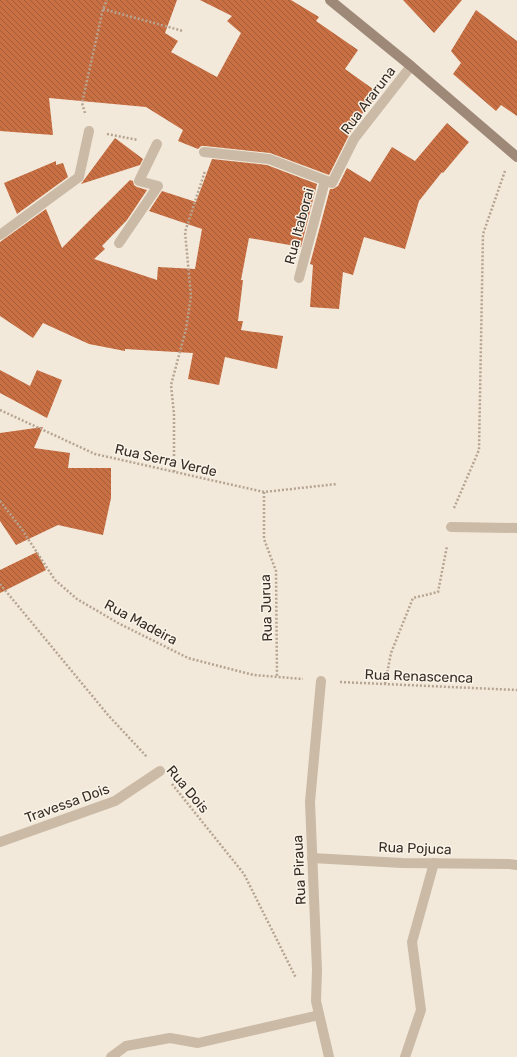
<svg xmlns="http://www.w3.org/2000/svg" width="517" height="1057" viewBox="0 0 517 1057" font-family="Rubik,sans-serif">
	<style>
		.building { fill: url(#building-back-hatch) }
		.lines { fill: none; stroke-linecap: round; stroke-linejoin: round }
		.path { stroke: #b6a491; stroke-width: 2.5; stroke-dasharray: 2 2; stroke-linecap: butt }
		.lane { stroke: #cabaa6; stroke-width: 10 }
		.street { stroke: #cabaa6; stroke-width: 10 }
		.secondary { stroke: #9e8978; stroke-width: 10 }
		.labels { text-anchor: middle; stroke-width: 3; stroke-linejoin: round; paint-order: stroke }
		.street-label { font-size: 14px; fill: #362d27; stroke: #faf3e7 }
	</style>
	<defs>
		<pattern id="building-back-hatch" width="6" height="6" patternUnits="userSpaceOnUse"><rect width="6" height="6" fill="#c86f43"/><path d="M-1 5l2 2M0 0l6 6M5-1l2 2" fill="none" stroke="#a35c38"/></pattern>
	</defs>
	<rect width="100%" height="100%" fill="#f2e9db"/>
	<g class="building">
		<polygon points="0,0 177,0 165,33 178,41 171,52 217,77 241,33 227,21 232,16 200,0 291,0 319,17 316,21 358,50 345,69 380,94 353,124 354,125 329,175 270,153 205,146 201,146 198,149 178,141 183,130 146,107 49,98 53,135 0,131"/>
		<polygon points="403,0 462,0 434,33"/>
		<polygon points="476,10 517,41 517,116 501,105 496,111 453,74 461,63 451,51"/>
		<polygon points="447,123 469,142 443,173 442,172 419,201 405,249 364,237 353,275 343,272 339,309 310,307 313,265 310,264 330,189 333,189 338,186 347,168 370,182 392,147 415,161"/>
		<polygon points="115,138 143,159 140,165 81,184"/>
		<polygon points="212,159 267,165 317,184 301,247 249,238 241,280 243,280 238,321 243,321 241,330 283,336 277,369 225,357 219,385 188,379 193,353 125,349 125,351 89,344 43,323 33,338 0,316 0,242 46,209 62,248 130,180 133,181 134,185 137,187 147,190 127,220 102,246 105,249 94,259 157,280 158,267 195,269 202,229 149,211 162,191 196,202"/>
		<polygon points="56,161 56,165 63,163 68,177 17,214 4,183"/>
		<polygon points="0,370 30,386 37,370 62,380 47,418 0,393"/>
		<polygon points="43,427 34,448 70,453 68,468 111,468 111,498 103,535 58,525 16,545 0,521 0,433"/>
		<polygon points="37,552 46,570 0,593 0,570"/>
	</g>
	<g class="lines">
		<g class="path">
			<polyline points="103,9 183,31"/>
			<polyline points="85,113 82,103 103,9 107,0"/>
			<polyline points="107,134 138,140"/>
			<polyline points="0,410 95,454 264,492 337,484"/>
			<polyline points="174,472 174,414 171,385 186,329 191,296 185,232 205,171"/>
			<polyline points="264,492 264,539 276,571 277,677"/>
			<polyline points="0,501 21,528 55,580 77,599 118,623 188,658 254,675 303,679"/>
			<polyline points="454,508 479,450 483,234 505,171"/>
			<polyline points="0,584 108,715 147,757"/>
			<polyline points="340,682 517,690"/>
			<polyline points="385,684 391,653 413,598 438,592 447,546"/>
			<polyline points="172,784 244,874 296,978"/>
		</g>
		<g class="lane">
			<polyline points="0,235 79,177 89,131"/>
			<polyline points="119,243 158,186 139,181 157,144"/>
			<polyline points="451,527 517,528"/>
			<polyline points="111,1057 126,1046 170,1038 198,1043 315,1016"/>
			<polyline points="405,1057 421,1010 412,942 434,863"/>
		</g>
		<g class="street">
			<polyline points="204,152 269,159 332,183 354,139 411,66"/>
			<polyline points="299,278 325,181"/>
			<polyline points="321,681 310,802 317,970 316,1001 329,1057"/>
			<polyline points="0,842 115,801 160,771"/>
			<polyline points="312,858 402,863 509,864 517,865"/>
		</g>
		<polyline class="secondary" points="330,0 411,66 517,157"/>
	</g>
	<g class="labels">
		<g class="street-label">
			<text transform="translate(368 100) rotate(-53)" y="5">Rua Araruna</text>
			<text transform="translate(299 226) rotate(-75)" y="5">Rua Itaborai</text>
			<text transform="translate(166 460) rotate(13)" y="5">Rua Serra Verde</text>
			<text transform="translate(266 608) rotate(-92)" y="5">Rua Jurua</text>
			<text transform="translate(141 622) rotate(28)" y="5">Rua Madeira</text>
			<text transform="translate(419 676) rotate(2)" y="5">Rua Renascenca</text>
			<text transform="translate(188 789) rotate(50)" y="5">Rua Dois</text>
			<text transform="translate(67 803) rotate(-20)" y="5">Travessa Dois</text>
			<text transform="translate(415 848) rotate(2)" y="5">Rua Pojuca</text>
			<text transform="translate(299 870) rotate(-93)" y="5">Rua Piraua</text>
		</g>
	</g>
</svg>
